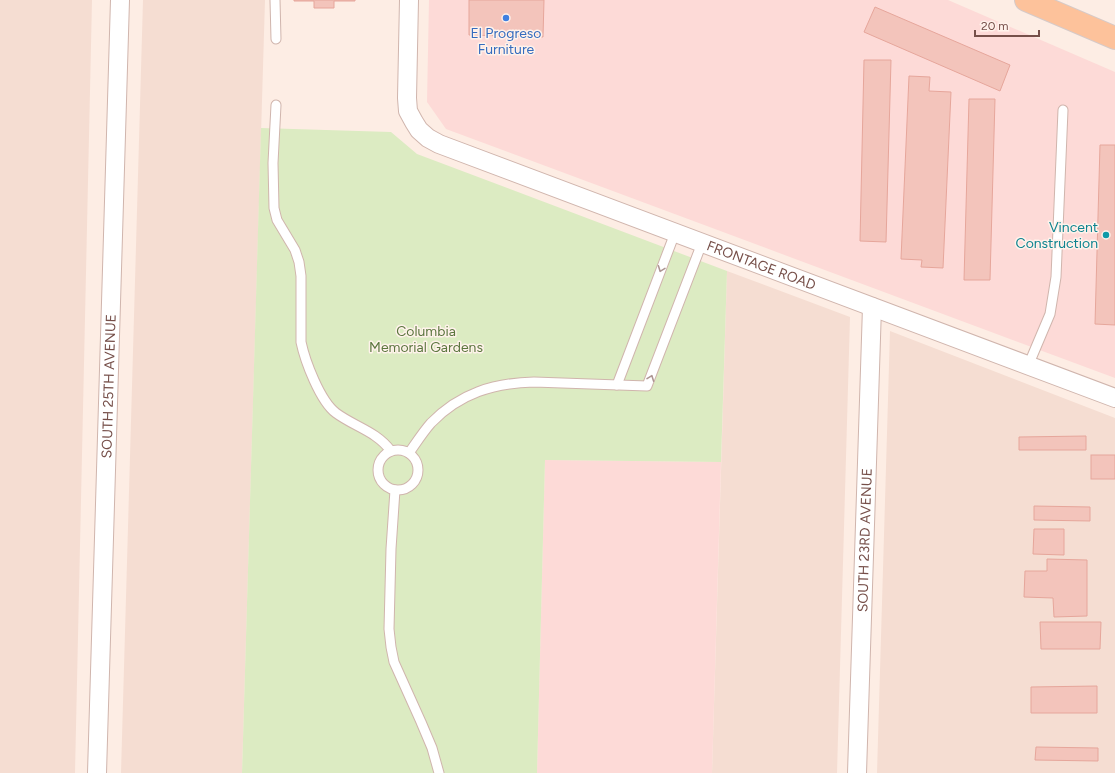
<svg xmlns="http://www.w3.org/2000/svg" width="1115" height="773" viewBox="0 0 1115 773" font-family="Figtree,sans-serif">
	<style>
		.residential { fill: #f5ddd2 }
		.commercial { fill: #fddad7 }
		.green { fill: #dcebc2 }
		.building { fill: #f3c4bb; stroke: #e6a69b }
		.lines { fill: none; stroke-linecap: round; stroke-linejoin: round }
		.lane-casing { stroke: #d0b5ad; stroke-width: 11 }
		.street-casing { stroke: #d0b5ad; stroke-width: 20 }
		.primary-casing { stroke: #d6cac8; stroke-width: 24 }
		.lane { stroke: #fff; stroke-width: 9 }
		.street { stroke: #fff; stroke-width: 18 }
		.primary { stroke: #fdc29b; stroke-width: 22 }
		.oneway { stroke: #ad9592 }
		.shop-dot { fill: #3f7fe0; stroke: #fff2eb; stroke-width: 1.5 }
		.culture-dot { fill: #0f9aa8; stroke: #fff2eb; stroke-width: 1.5 }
		.labels { text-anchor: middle; stroke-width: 3; stroke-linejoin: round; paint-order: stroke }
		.shop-label { font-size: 14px; fill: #366cbe; stroke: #fff2eb }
		.culture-label { font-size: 14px; fill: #0d838f; stroke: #fff2eb; text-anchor: end }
		.street-label { font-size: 14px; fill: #764f49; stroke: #fff2eb }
		.park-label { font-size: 14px; fill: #5b763e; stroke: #fff2eb }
	</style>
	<rect width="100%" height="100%" fill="#fdede4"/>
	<g class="residential">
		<polygon points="0,0 92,0 75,773 0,773"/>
		<polygon points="143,0 265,0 242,773 121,773"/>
		<polygon points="727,271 850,317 837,773 712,773"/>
		<polygon points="890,331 1115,418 1115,773 877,773"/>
	</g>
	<g class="commercial">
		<polygon points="429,0 948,0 1115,72 1115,378 446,129 427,102"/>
		<polygon points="545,460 721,462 712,773 537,773"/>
	</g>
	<polygon class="green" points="261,128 391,132 417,154 727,271 721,462 545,460 537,773 242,773"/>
	<g class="building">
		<polygon points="294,0 355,0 355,1 334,1 334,8 314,8 314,1 294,1"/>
		<polygon points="469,0 544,0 543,37 469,35"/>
		<polygon points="875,7 1010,65 1000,91 864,32"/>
		<polygon points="864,60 891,60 886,242 860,241"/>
		<polygon points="909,76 930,77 929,91 951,92 943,268 921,267 922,260 901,259"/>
		<polygon points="969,99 995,99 990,280 964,280"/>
		<polygon points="1100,145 1115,145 1115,325 1095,324"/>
		<polygon points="1086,436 1086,450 1019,450 1019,437"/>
		<rect x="1091" y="455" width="24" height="24"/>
		<polygon points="1034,506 1090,507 1090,521 1034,520"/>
		<polygon points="1034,529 1064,529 1064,555 1033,554"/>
		<polygon points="1047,559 1087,560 1087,616 1054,617 1053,598 1024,597 1025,571 1047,571"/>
		<polygon points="1040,622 1101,622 1100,649 1041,649"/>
		<polygon points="1097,686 1097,713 1031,713 1031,687"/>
		<polygon points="1036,747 1098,748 1098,761 1035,760"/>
	</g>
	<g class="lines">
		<g class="lane-casing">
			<g id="lane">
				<polyline points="275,0 276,39"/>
				<path d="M 276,105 L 273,163 L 274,208 L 277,220 L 295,250 L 299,262 L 301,276 L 301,342 C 305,361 320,401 336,413 C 355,427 376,431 391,451"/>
				<polyline points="1028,366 1050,314 1056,277 1063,110"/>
				<polyline points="617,385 675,233"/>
				<circle cx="398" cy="470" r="20"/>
				<path d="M 409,453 C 416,443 423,432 431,423 C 460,393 494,383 534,382 L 647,386 L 702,243"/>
				<polyline points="395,490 391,549 389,629 391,647 394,662 421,722 432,748 439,773"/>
			</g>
		</g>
		<g class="street-casing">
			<g id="street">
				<path id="s1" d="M 409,0 L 407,98 L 408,111 L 414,122 L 419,130 L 428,138 L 439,144 L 1115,398"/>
				<path id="s2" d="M 97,773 L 120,0"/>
				<path id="s3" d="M 857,773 L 872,307"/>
			</g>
		</g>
		<g class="primary-casing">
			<polyline id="primary" points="1026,0 1115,38"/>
		</g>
		<use href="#lane" class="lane"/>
		<use href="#street" class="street"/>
		<use href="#primary" class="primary"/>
	</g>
	<defs><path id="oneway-chevron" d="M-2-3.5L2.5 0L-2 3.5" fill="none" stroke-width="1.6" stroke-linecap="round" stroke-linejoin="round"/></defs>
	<g class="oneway">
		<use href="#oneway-chevron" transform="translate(661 269) rotate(111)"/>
		<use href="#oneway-chevron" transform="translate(651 378) rotate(-69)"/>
	</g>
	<circle class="shop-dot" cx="506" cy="18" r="4"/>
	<circle class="culture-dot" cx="1106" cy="235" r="4"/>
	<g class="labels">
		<g class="shop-label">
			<text x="506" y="38">El Progreso<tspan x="506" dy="16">Furniture</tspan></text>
		</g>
		<g class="culture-label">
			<text x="1098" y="232">Vincent<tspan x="1098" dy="16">Construction</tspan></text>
		</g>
		<g class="street-label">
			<text dy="5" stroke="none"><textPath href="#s1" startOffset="502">FRONTAGE ROAD</textPath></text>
			<text dy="5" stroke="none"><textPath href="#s2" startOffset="387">SOUTH 25TH AVENUE</textPath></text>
			<text dy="5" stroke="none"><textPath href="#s3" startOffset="233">SOUTH 23RD AVENUE</textPath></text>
		</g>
		<g class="park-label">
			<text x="426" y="336">Columbia<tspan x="426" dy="16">Memorial Gardens</tspan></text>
		</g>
	</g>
	<path d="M975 30v6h64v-6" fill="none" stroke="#764f49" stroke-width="2"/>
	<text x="981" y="30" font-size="12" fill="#764f49" stroke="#fff2eb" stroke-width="3" paint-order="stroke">20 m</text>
</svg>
